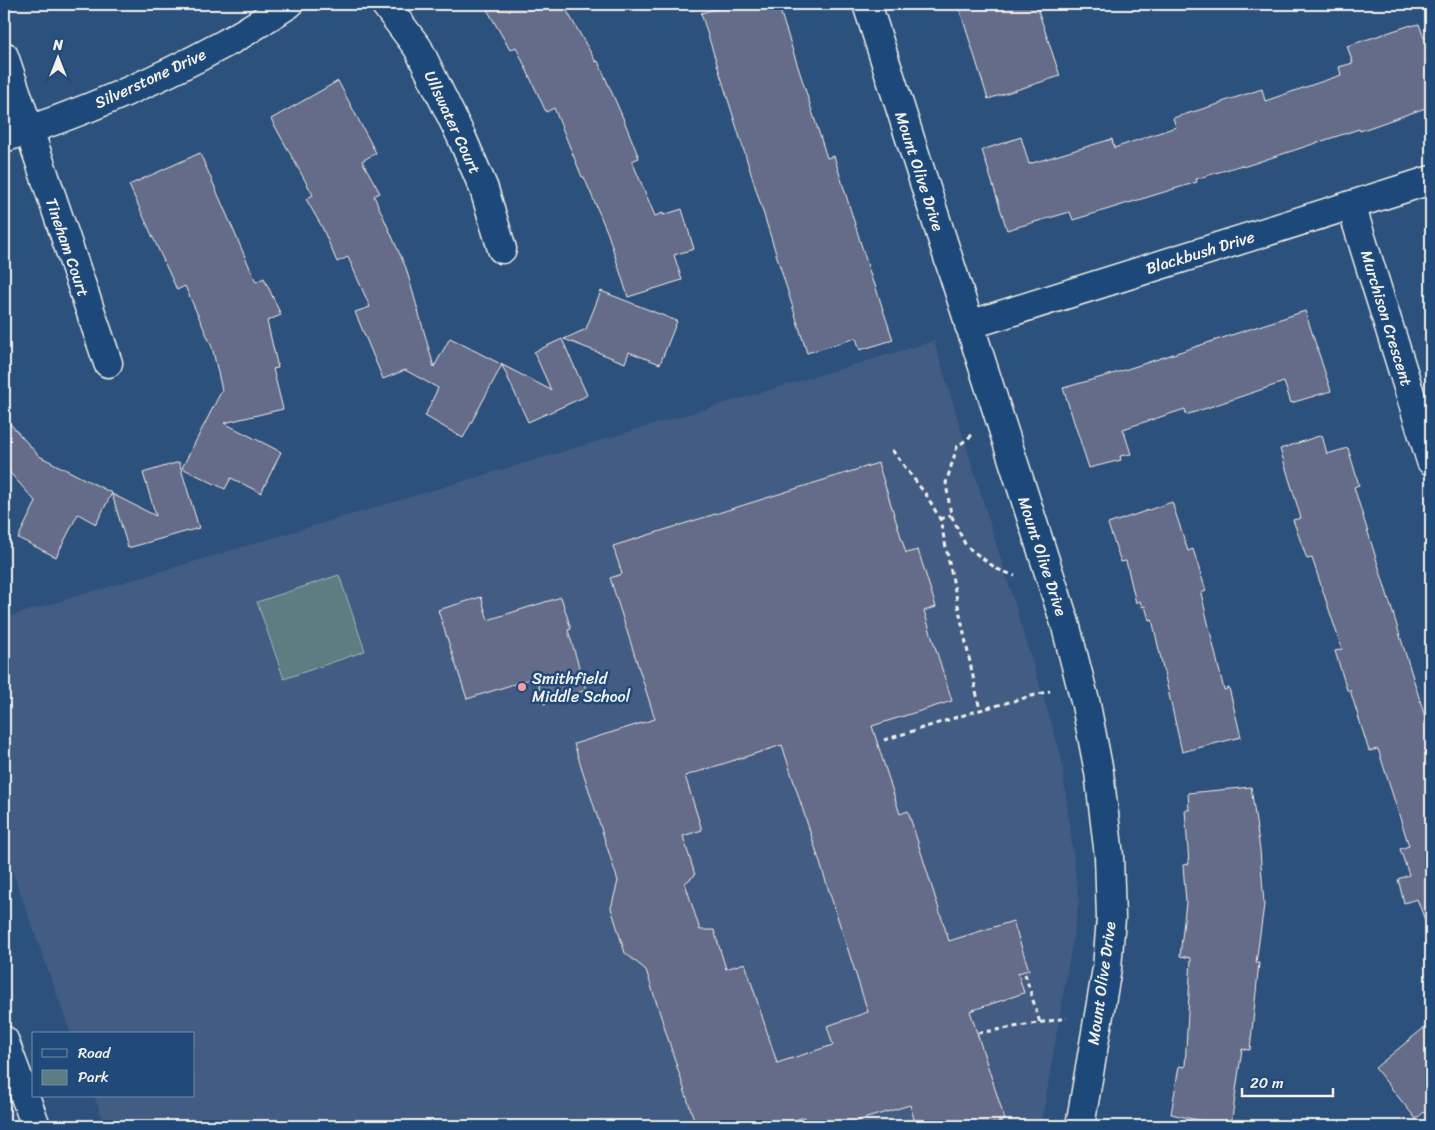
<svg xmlns="http://www.w3.org/2000/svg" width="1435" height="1130" viewBox="0 0 1435 1130" font-family="Sriracha,sans-serif">
	<style>
		.built { fill: #425c83 }
		.green { fill: #5d7d82; stroke: #a8b7b5 }
		.building { fill: #656c89; stroke: #f4f1e8; fill-rule: evenodd }
		.lines { fill: none; stroke-linecap: round; stroke-linejoin: round }
		.minor-casing { stroke: #f4f1e8; stroke-width: 31 }
		.major-casing { stroke: #f4f1e8; stroke-width: 31 }
		.path { stroke: #f4f1e8; stroke-width: 3; stroke-dasharray: 5 4; stroke-linecap: butt }
		.minor { stroke: #1f4a7a; stroke-width: 28 }
		.major { stroke: #1f4a7a; stroke-width: 28 }
		.poi-dot { fill: #ff9aa2; stroke: #1f4a7a; stroke-width: 2 }
		.labels { text-anchor: middle; stroke-width: 5; stroke-linejoin: round; paint-order: stroke }
		.street-label { font-size: 16px; fill: #f4f1e8; stroke: #1f4a7a }
		.poi-label { font-size: 16px; fill: #f4f1e8; stroke: #1f4a7a; text-anchor: start }
	</style>
	<rect width="100%" height="100%" fill="#2d517d"/>
	<filter id="ink" filterUnits="userSpaceOnUse"><feTurbulence type="fractalNoise" baseFrequency=".02" numOctaves="2"/><feDisplacementMap in="SourceGraphic" scale="10" xChannelSelector="R" yChannelSelector="G"/><feConvolveMatrix kernelMatrix="1 2 1 2 8 2 1 2 1" color-interpolation-filters="sRGB"/></filter>
	<g filter="url(#ink)">
		<polygon class="built" points="934,341 1061,755 1079,902 1041,1126 105,1126 94,1096 194,1096 194,1034 71,1034 4,848 4,618"/>
		<polygon class="green" points="339,575 365,651 284,679 257,602"/>
		<g class="building">
			<polygon points="484,4 563,4 596,62 598,61 623,118 639,158 632,161 655,216 663,213 663,215 682,209 694,249 674,255 682,280 628,297 608,234 584,177 582,177 554,108 546,112 516,47 510,50"/>
			<polygon points="733,4 778,4 827,158 834,156 873,283 874,282 893,340 860,350 856,338 807,353 701,13"/>
			<polygon points="958,4 1036,4 1060,76 988,99"/>
			<polygon points="1419,24 1424,38 1431,36 1431,106 1360,131 1359,129 1243,167 1242,165 1196,179 1197,182 1073,220 1070,212 1007,230 982,150 1021,137 1029,164 1112,139 1114,148 1176,127 1173,118 1222,103 1222,102 1262,89 1265,101 1341,75 1339,67 1353,63 1347,46 1411,25 1411,26"/>
			<polygon points="338,81 376,153 362,161 380,193 374,196 406,268 434,367 450,338 551,390 534,352 562,339 587,395 584,397 528,422 502,365 463,438 425,416 438,388 405,370 383,379 355,312 370,307 348,257 337,262 322,227 306,199 313,195 271,119"/>
			<polygon points="200,153 256,282 264,278 281,315 267,321 278,368 273,369 283,409 224,423 281,452 261,493 231,478 225,489 182,468 222,390 212,347 185,286 177,290 129,185"/>
			<polygon points="601,291 677,321 660,364 629,352 625,363 564,339 586,329"/>
			<polygon points="1305,311 1331,391 1291,403 1284,382 1186,415 1185,409 1123,429 1131,454 1120,456 1121,460 1089,468 1063,388 1109,375"/>
			<polygon points="4,417 39,456 112,493 96,524 78,514 56,557 18,538 36,502 4,466"/>
			<polygon points="1322,435 1327,454 1348,448 1359,485 1354,487 1431,736 1431,928 1428,928 1417,899 1404,903 1398,879 1409,875 1400,849 1409,846 1378,749 1369,751 1350,690 1347,690 1335,651 1342,649 1312,558 1307,559 1293,520 1301,518 1280,449"/>
			<polygon points="179,462 199,528 128,548 112,494 156,516 143,473"/>
			<path d="M 878,463 L 906,553 L 918,550 L 936,607 L 924,611 L 952,701 L 872,726 L 900,814 L 908,811 L 949,941 L 1013,921 L 1029,970 L 1018,973 L 1024,993 L 970,1011 L 1005,1120 L 985,1126 L 916,1126 L 910,1105 L 840,1126 L 808,1126 L 805,1117 L 774,1126 L 696,1126 L 646,970 L 625,953 L 611,908 L 618,881 L 574,744 L 655,719 L 610,578 L 622,574 L 613,546 ZM 782,745 L 868,1012 L 827,1026 L 833,1045 L 777,1063 L 745,963 L 726,969 L 714,930 L 700,930 L 685,883 L 695,875 L 683,836 L 702,830 L 685,776 Z"/>
			<polygon points="1172,502 1188,551 1193,549 1206,591 1201,593 1224,690 1229,688 1241,737 1182,752 1152,619 1149,620 1145,606 1142,607 1140,601 1136,603 1126,561 1121,562 1108,524"/>
			<polygon points="481,597 488,620 561,597 571,629 568,630 586,690 544,704 536,677 467,699 438,610"/>
			<polygon points="1251,787 1260,850 1264,905 1256,963 1259,963 1250,1050 1242,1049 1231,1125 1219,1123 1219,1125 1171,1114 1179,1066 1185,1067 1191,958 1180,956 1186,902 1183,865 1189,864 1185,810 1189,810 1188,793"/>
			<polygon points="1431,1022 1431,1106 1416,1119 1375,1068"/>
		</g>
		<g class="lines">
			<g class="minor-casing">
				<g id="minor">
					<polyline points="385,4 418,48 462,138 484,189 502,249"/>
					<polyline points="867,4 1065,623 1086,705 1099,772 1109,856 1111,918 1107,968 1080,1126"/>
					<polyline points="4,56 108,363"/>
					<path d="M 4,138 C 80,114 154,82 224,44 C 247,32 268,17 289,4"/>
					<polyline points="1351,205 1431,461"/>
					<polyline points="969,325 1431,180"/>
				</g>
			</g>
			<g class="major-casing">
				<polyline id="major" points="4,1040 36,1126"/>
			</g>
			<g class="path">
				<polyline points="972,435 957,447 946,483 951,515 966,546 997,569 1015,576"/>
				<polyline points="892,450 927,496 940,519 980,710"/>
				<polyline points="940,519 951,515"/>
				<polyline points="884,740 980,710 1050,691"/>
				<polyline points="1025,974 1040,1023"/>
				<polyline points="978,1033 1067,1018"/>
			</g>
			<use href="#minor" class="minor"/>
			<use href="#major" class="major"/>
		</g>
	</g>
	<circle class="poi-dot" cx="522" cy="687" r="5"/>
	<g class="labels">
		<g class="street-label">
			<text transform="translate(150 78) rotate(-25)" y="6">Silverstone Drive</text>
			<text transform="translate(453 122) rotate(65)" y="6">Ullswater Court</text>
			<text transform="translate(920 171) rotate(72)" y="6">Mount Olive Drive</text>
			<text transform="translate(68 247) rotate(71)" y="6">Tineham Court</text>
			<text transform="translate(1200 252) rotate(-17)" y="6">Blackbush Drive</text>
			<text transform="translate(1387 318) rotate(73)" y="6">Murchison Crescent</text>
			<text transform="translate(1043 556) rotate(72)" y="6">Mount Olive Drive</text>
			<text transform="translate(1101 983) rotate(-82)" y="6">Mount Olive Drive</text>
		</g>
		<g class="poi-label">
			<text x="532" y="684">Smithfield<tspan x="532" dy="18">Middle School</tspan></text>
		</g>
	</g>
	<rect width="1435" height="1130" fill="none" stroke="#1f4a7a" stroke-width="20"/>
	<rect x="10" y="10" width="1415" height="1110" fill="none" stroke="#f4f1e8" stroke-width="2" filter="url(#ink)"/>
	<rect x="32" y="1032" width="162" height="65" fill="#1f4a7a" stroke="#748da6"/>
	<rect x="42" y="1049" width="25" height="8" fill="#1f4a7a" stroke="#748da6"/>
	<text x="78" y="1058" font-size="15" fill="#f4f1e8">Road</text>
	<rect x="42" y="1070" width="25" height="15" fill="#5d7d82" stroke="#748da6"/>
	<text x="78" y="1082" font-size="15" fill="#f4f1e8">Park</text>
	<g transform="translate(58 58)" stroke="#1f4a7a" stroke-width="4" paint-order="stroke">
	<path d="M0-4L9 19L0 12L-9 19Z" fill="#f4f1e8"/>
	<text y="-8" font-size="14" font-weight="bold" text-anchor="middle" fill="#f4f1e8">N</text>
	</g>
	<path d="M1242 1088v8h91v-8" fill="none" stroke="#f4f1e8" stroke-width="2.5"/>
	<text x="1250" y="1088" font-size="15" fill="#f4f1e8" stroke="#1f4a7a" stroke-width="4" paint-order="stroke">20 m</text>
</svg>
